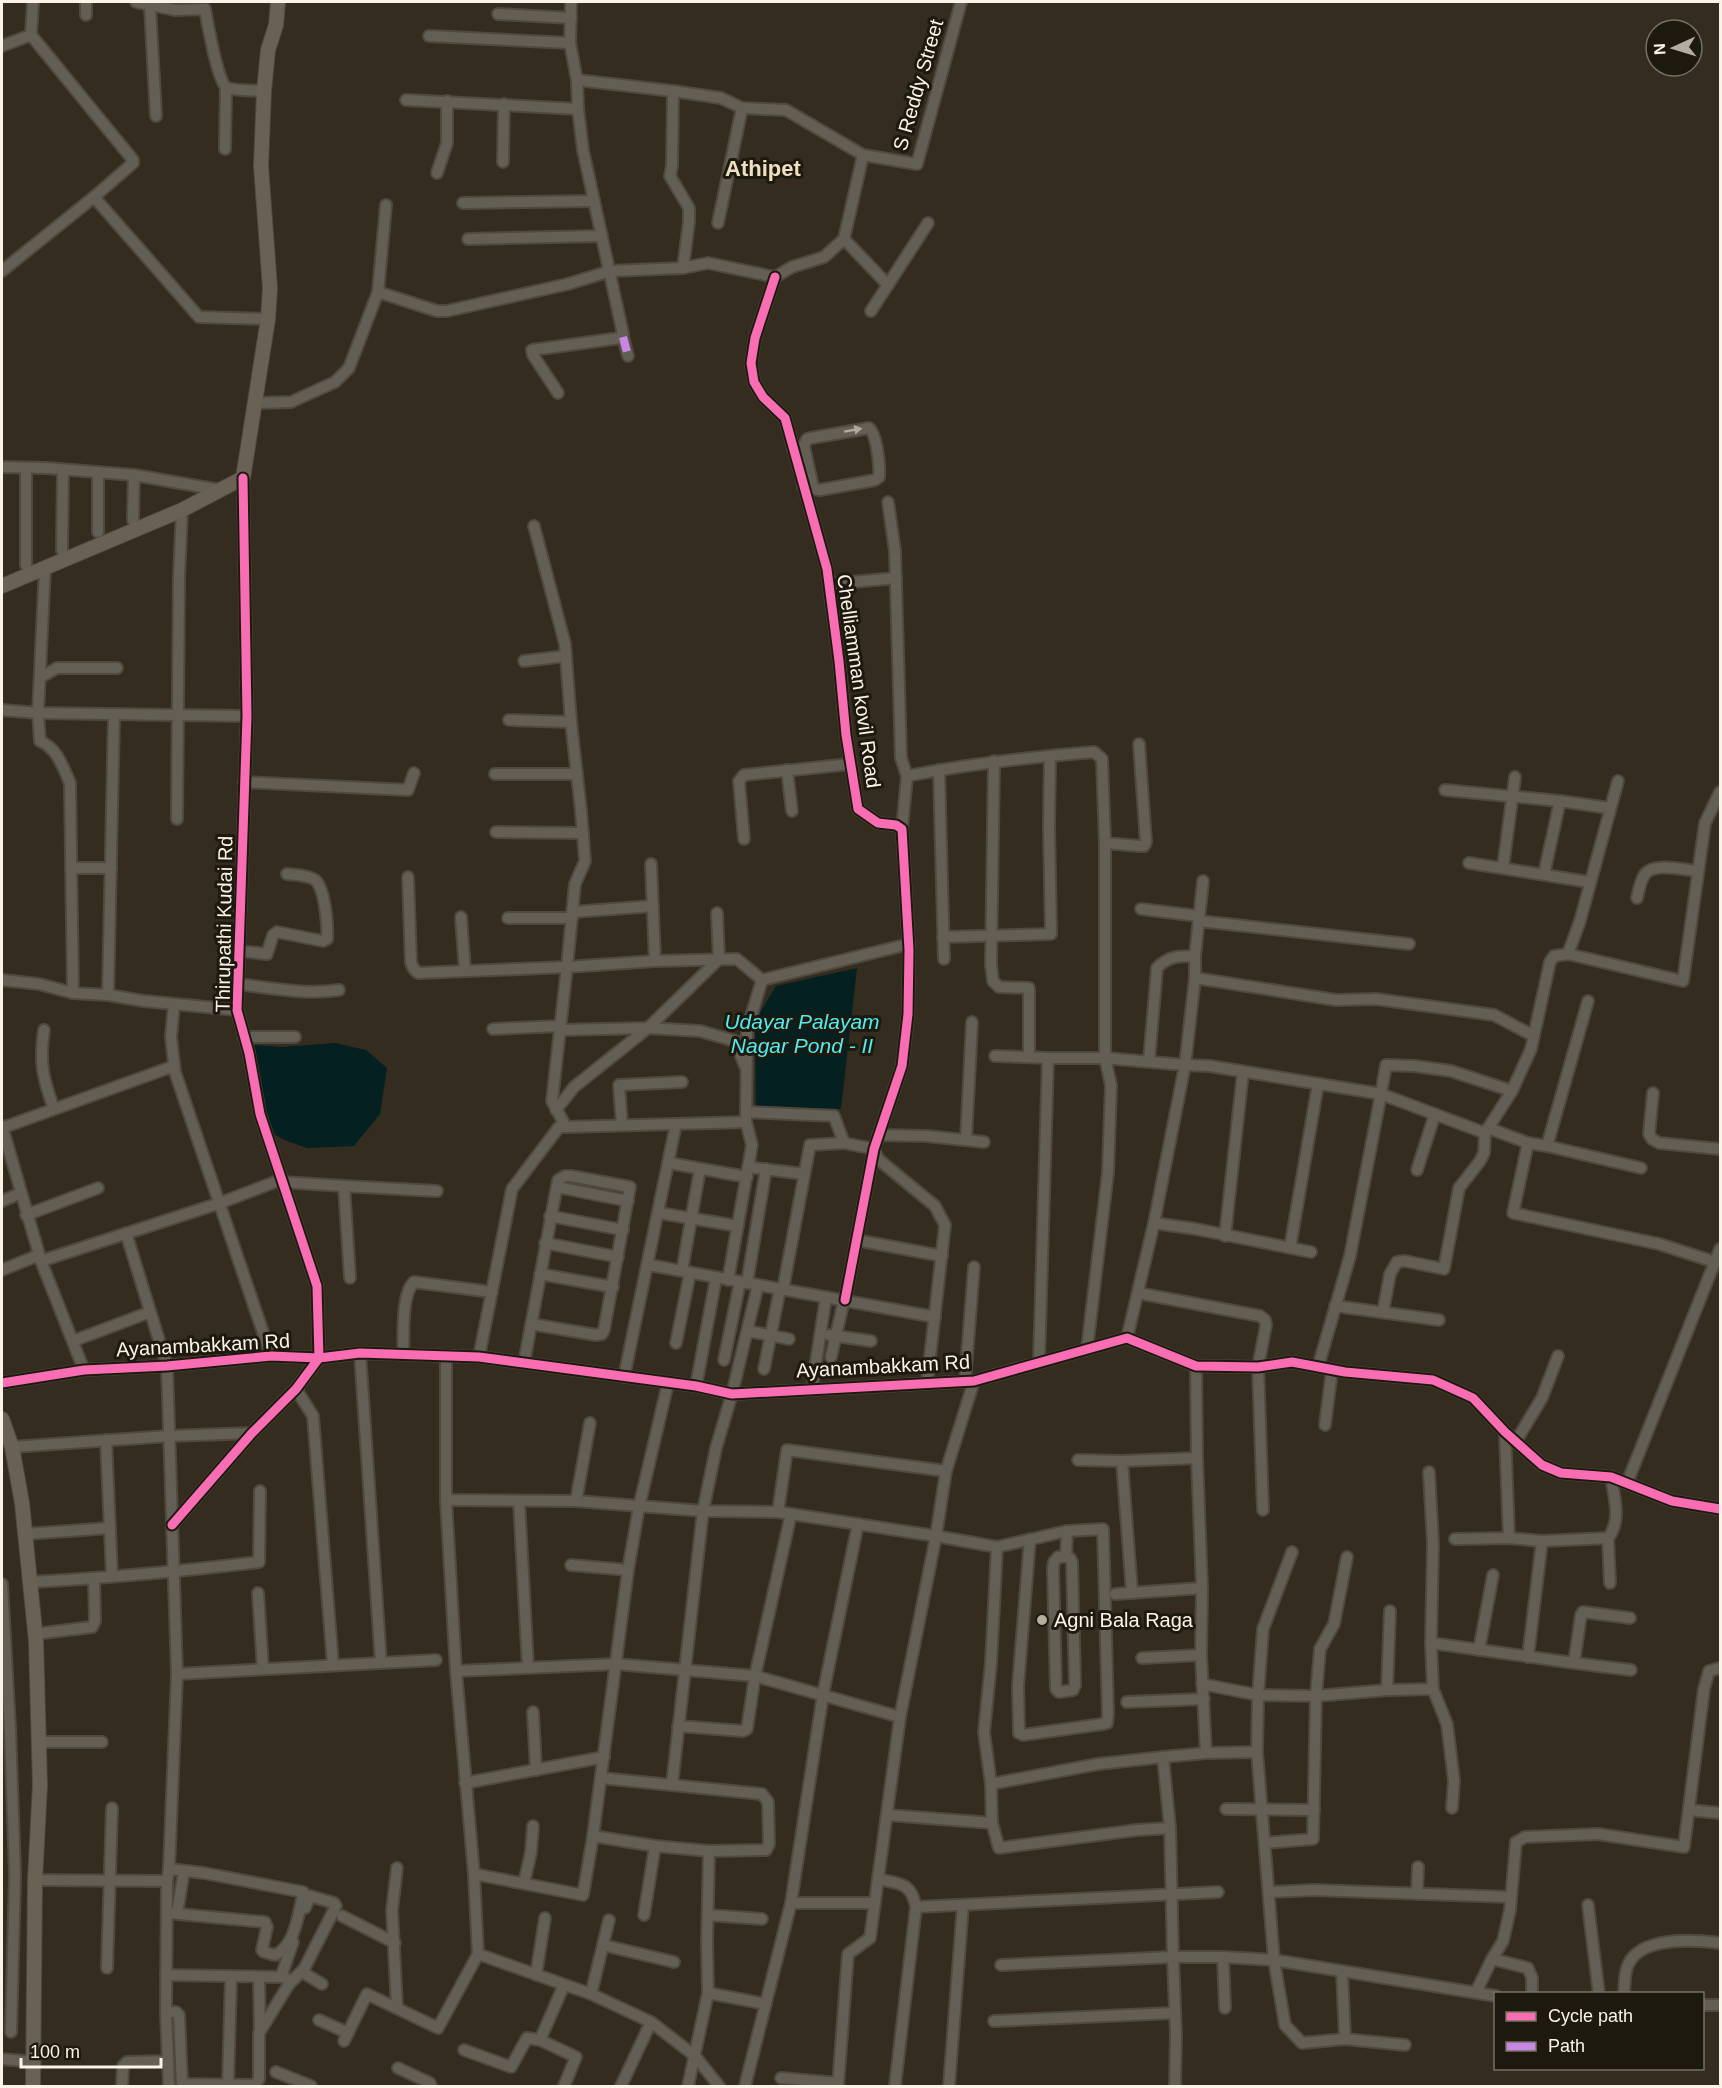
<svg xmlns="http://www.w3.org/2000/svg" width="1722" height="2088" viewBox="0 0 1722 2088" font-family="Helvetica,sans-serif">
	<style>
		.water { fill: #052021 }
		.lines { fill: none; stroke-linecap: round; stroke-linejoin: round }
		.minor-casing { stroke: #50493f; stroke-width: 14 }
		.major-casing { stroke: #50493f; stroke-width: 16 }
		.minor { stroke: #645f55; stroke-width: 10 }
		.major { stroke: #696154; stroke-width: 14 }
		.quiet { stroke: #c787e3; stroke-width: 8; stroke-dasharray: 15 8; stroke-linecap: butt }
		.cycleway-casing { stroke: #1e190e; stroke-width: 13 }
		.cycleway { stroke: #f96db3; stroke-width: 9 }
		.oneway { fill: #b0a99d }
		.poi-dot { fill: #b5aea0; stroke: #1e190e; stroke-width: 2 }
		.labels { text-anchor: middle; stroke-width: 6; stroke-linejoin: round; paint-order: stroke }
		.street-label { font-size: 20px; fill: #fbf3e5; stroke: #1e190e }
		.poi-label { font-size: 20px; fill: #fbf3e5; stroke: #1e190e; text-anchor: start }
		.water-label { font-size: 21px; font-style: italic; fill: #50ecf0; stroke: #1e190e }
		.quarter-label { font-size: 22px; font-weight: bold; fill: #eedfc1; stroke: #1e190e }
	</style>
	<rect width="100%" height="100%" fill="#342d1f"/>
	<g class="water">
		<polygon points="857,968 841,1109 756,1106 755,1027 761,1011 776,986"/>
		<polygon points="335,1043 366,1050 387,1068 380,1114 354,1146 307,1148 287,1141 271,1133 261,1102 253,1045 282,1047"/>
	</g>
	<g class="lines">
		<g class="minor-casing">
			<g id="minor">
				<polyline points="33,2 31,35 133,160 133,163 94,197"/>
				<polyline points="86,2 86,15"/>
				<path d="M 136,2 L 175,10 L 205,9 C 207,21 218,82 226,87 C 232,91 256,90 264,91"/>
				<polyline points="150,6 156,116"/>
				<polyline points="498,14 571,18"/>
				<polyline points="429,36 570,43"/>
				<polyline points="2,46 31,35"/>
				<polyline points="577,80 673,91 672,166 670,176 689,208 689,222 683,268 708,263 775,277 792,267 824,257 844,239 863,155"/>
				<polyline points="673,91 721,98 742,108 786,110 863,155 917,164 961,2"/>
				<polyline points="406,100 578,109"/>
				<polyline points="225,149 226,87"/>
				<polyline points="503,162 504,104"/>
				<polyline points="437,173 447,143 447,101"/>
				<polyline points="463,203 594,201"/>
				<polyline points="718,223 742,108"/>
				<polyline points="468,239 602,236"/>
				<polyline points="844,239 888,285"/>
				<polyline points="2,271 94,197 199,317 268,319"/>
				<polyline points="775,277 755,338 751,363 754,382 763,397 785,418 827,569 839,661 846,735 858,809 878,823 896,825 902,829 909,950 908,1014 902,1066 874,1149 845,1300"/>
				<polyline points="378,292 437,311 447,311 568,284 610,271 683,268"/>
				<polyline points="871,311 928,223"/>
				<polyline points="623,337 628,356"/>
				<polyline points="558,393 533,355 532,350 620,338 623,334 583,150 578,109 577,80 570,43 571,2"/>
				<polyline points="255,403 291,402 335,382 349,368 378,292 386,205"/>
				<polyline points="804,446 813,487"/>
				<path d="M 793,449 L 804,446 L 807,439 L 811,438 L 869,428 C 877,435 880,466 879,477 L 875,480 L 820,490 L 814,489 L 812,486 L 803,486"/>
				<polyline points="2,467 46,468 134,475 220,490"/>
				<polyline points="26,468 26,565"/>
				<polyline points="888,502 895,551 901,758 907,776"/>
				<polyline points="133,520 134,475"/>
				<polyline points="98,532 98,472"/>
				<polyline points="62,550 63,470"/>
				<polyline points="830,584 896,578"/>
				<polyline points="524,661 566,656"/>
				<polyline points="41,677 57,668 117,668"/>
				<polyline points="2,710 38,713 45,567"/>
				<polyline points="509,720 571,722"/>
				<polyline points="994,761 991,965 993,981 999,987 1029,988 1029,1056"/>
				<polyline points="787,770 792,811"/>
				<polyline points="939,770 944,959"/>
				<polyline points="495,774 577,774"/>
				<polyline points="244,782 408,790 414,773"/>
				<polyline points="1445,790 1560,801 1609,808"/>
				<polyline points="177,819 179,577 182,510"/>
				<path d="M 902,829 L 907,776 C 969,764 1031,757 1094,752 L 1102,759 L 1105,843 L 1105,1058 L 1111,1085 L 1108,1172 L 1087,1349"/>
				<polyline points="496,832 583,833"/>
				<polyline points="744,839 739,781 744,775 851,764"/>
				<polyline points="1105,843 1139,846 1144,846 1146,842 1139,744"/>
				<polyline points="1469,863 1589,882"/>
				<polyline points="651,864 655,961"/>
				<polyline points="1503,867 1515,777"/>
				<polyline points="71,868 111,868"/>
				<polyline points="1544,874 1560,801"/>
				<polyline points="408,877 411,963 414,969 418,973 567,967 575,884 585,861 581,811 571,722 565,644 534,526"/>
				<path d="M 1637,898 C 1639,890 1640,881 1645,874 C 1655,862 1684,870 1698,871"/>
				<polyline points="1141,909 1199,916"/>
				<polyline points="572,912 653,906"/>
				<polyline points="461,917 465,971"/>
				<polyline points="508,918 572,918"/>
				<polyline points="1199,921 1409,944"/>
				<polyline points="943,937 1051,934 1049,827 1050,756"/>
				<path d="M 239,951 L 267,954 L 273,935 L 277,932 L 323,941 L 327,939 C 328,926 325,888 315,880 C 308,875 295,875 287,874"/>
				<polyline points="1568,954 1580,921 1618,781"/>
				<polyline points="1195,956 1203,881"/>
				<polyline points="2,980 39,984 73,993 108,995 144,1001 237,1010"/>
				<polyline points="762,980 909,944"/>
				<path d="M 238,984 C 271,988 306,995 339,990"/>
				<path d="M 73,993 L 70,783 C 63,767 57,748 40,741 L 38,713 L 247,716"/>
				<polyline points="108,995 114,714"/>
				<polyline points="174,1004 171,1037 175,1072 271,1356"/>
				<polyline points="493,1029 560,1026"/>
				<path d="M 44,1030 C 39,1062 43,1079 54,1109"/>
				<polyline points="560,1030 648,1028 700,1031 735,1041 745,1066"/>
				<polyline points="244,1037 295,1037"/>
				<polyline points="995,1056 1048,1058"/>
				<path d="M 1149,1061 L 1157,968 C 1168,956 1179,956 1195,956 L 1195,978"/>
				<polyline points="1653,1093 1649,1134 1652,1139 1659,1143 1720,1149"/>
				<polyline points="556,1110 574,1087 648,1028 719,959 717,913"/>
				<polyline points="746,1112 834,1116 844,1143 874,1149"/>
				<polyline points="622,1125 619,1085 682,1082"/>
				<polyline points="2,1126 41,1261 84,1370"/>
				<polyline points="2,1128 174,1066"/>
				<polyline points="1488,1128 1528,1143 1547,1146 1588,1001"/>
				<polyline points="878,1135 926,1136 984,1142"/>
				<polyline points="966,1140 972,1022"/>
				<polyline points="1528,1143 1513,1213 1659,1244 1715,1262"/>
				<polyline points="1547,1146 1641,1168"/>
				<polyline points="874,1149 878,1159 935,1206 945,1225 927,1383"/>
				<polyline points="669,1163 747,1177"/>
				<polyline points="748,1167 804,1174"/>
				<polyline points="1417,1170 1435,1114"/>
				<polyline points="281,1182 344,1186 350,1278"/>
				<polyline points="344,1186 437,1191"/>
				<polyline points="557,1187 628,1201"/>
				<polyline points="2,1201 21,1193"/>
				<polyline points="659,1213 738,1226"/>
				<polyline points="26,1215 98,1188"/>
				<polyline points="550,1216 623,1230"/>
				<polyline points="1154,1223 1196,1229 1311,1252"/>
				<polyline points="126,1233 167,1366 177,1674 169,1869 167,1881 166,2012 169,2086"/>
				<polyline points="1225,1236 1243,1072"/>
				<polyline points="856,1240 942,1256"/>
				<polyline points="545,1243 618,1257"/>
				<polyline points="1290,1248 1318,1084"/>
				<polyline points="41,1261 220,1203 280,1180"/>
				<polyline points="649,1265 935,1317"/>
				<polyline points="2,1270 39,1255"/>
				<polyline points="682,1271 700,1169"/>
				<polyline points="540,1274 613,1287"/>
				<polyline points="728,1280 752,1145 746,1122"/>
				<polyline points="747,1283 766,1169"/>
				<polyline points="783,1289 810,1145 844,1143"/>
				<polyline points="1138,1293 1260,1316 1265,1320 1266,1325 1258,1367 1263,1510"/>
				<polyline points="1335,1306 1439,1320"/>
				<polyline points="1383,1312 1390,1274 1397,1262 1405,1261 1444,1269 1459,1188 1480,1161 1484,1153 1485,1133"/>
				<polyline points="748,1331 789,1339"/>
				<polyline points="829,1335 871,1341"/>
				<polyline points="1127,1338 1154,1223 1185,1065 1210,1066 1381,1094 1386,1065 1415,1066 1451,1071 1512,1091"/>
				<polyline points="73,1341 150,1312"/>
				<polyline points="676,1343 690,1273"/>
				<polyline points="360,1353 381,1663"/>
				<path d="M 403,1353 C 404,1336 401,1294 414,1282 L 492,1292"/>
				<path d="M 479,1357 L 512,1189 L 559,1127 L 566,1127 C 626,1125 686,1124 746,1122 L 747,1030 L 762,980 L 737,959 L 655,961 L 567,967 L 552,1101 L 566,1127"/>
				<polyline points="831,1357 844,1300"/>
				<polyline points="724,1360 740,1282"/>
				<polyline points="1039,1362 1048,1058 1105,1058 1185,1065 1195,978 1336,1000 1376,999 1494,1015 1534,1036"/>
				<polyline points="524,1363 558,1180 565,1176 571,1176 630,1187 604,1330 602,1334 596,1335 531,1324"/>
				<polyline points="1196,1366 1197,1458 1202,1588 1201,1655 1206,1753 1163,1757 1170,1828 1173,1957 1223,1957 1274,1960 1496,1996"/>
				<polyline points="1318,1367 1350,1256 1381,1094 1485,1133 1512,1091 1531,1049 1550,962 1554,956 1568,954 1683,981 1705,823 1720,792"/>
				<polyline points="764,1369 780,1289"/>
				<polyline points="624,1377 676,1124"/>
				<polyline points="965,1381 974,1267"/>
				<polyline points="2,1383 84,1370 167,1366 271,1356 319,1358 360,1353 479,1357 696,1386 732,1394 974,1381 1127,1338 1196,1366 1258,1367 1292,1362 1345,1372 1433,1380 1473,1398 1505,1432 1542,1465 1561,1473 1611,1477 1672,1501 1720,1509"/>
				<polyline points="696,1386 716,1278"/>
				<polyline points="812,1388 826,1297"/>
				<polyline points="296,1389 313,1416 333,1665"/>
				<polyline points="1325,1425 1332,1370"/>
				<polyline points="1505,1432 1509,1538"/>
				<polyline points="106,1440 112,1576"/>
				<polyline points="1516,1441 1542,1398 1558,1356"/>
				<polyline points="12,1447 169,1436 252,1433"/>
				<polyline points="1078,1460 1122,1461"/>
				<polyline points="1429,1472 1433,1544 1431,1643 1433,1689 1447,1724 1454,1781 1452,1808"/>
				<polyline points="1627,1483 1720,1249"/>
				<polyline points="446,1500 576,1501 703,1511 778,1512 936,1536 997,1547 1067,1531 1103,1529 1108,1714 1107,1723 1103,1724 1023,1735 1019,1733 1018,1686 1030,1539"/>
				<polyline points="519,1501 528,1667"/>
				<polyline points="576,1501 590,1423"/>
				<polyline points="778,1512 787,1450 946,1471"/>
				<polyline points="172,1525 252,1433 296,1389 319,1358 317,1286 260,1114 249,1053 237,1010 247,716 243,478"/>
				<polyline points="26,1534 110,1528"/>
				<polyline points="1608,1538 1610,1583"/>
				<polyline points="1455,1539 1509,1538 1542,1541 1528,1657"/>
				<path d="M 1542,1541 L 1608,1538 C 1622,1521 1614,1497 1611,1477"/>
				<polyline points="1292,1552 1263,1629 1258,1695 1257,1752 1274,1960 1285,2025 1302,2043 1345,2039 1405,2045"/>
				<polyline points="1066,1557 1070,1558 1072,1562 1075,1685 1073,1690 1059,1692 1056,1689 1053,1568 1054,1562 1058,1557 1066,1557 1067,1531"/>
				<polyline points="571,1565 628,1570"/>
				<path d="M 31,1582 C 107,1578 183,1571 259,1562 L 260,1491"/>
				<polyline points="2,1584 10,1729 15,1875 11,2032"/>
				<polyline points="258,1593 263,1669"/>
				<polyline points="1132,1593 1122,1461 1197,1458"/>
				<polyline points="1115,1594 1202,1588"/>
				<polyline points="35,1634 92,1627 95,1621 94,1579"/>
				<polyline points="1431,1643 1574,1663 1581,1615 1583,1612 1630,1618"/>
				<polyline points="1479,1650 1493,1575"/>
				<polyline points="1142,1658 1201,1655"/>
				<polyline points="1574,1663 1631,1670"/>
				<polyline points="456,1671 616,1664 755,1676 900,1717"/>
				<polyline points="177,1674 436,1660"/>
				<polyline points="1202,1684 1258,1695 1316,1696 1387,1690 1433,1689"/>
				<polyline points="1387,1690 1390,1611"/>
				<polyline points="1127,1702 1204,1699"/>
				<polyline points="533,1712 536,1770"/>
				<polyline points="678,1726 743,1731 747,1729 755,1676 791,1514"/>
				<polyline points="40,1742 102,1742"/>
				<polyline points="1206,1753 1257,1752"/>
				<polyline points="601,1778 762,1794 768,1802 769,1844 766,1850 709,1851"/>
				<polyline points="465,1783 604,1757"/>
				<polyline points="991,1784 984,1732 991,1663 997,1547"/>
				<polyline points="672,1785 703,1511 716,1448 732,1394 758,1285"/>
				<polyline points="1226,1809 1314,1810"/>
				<polyline points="1689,1810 1720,1813"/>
				<polyline points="888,1815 992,1823 999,1848 1137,1830 1170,1828"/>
				<polyline points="992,1823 991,1784 1098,1764 1163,1757"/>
				<polyline points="593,1836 655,1846 709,1851 707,1943 708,1993 688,2086"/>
				<polyline points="1265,1843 1313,1839 1316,1696 1320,1649 1334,1624 1347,1557"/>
				<polyline points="474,1874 583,1895 593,1836 628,1570 639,1507 668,1383"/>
				<path d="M 878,1879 C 900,1884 911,1882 916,1907 L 1218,1892"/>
				<polyline points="35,1880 167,1881"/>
				<polyline points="524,1883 531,1852 533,1826"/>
				<polyline points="1270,1892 1314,1890 1510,1897"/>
				<polyline points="1417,1894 1418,1867"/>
				<polyline points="791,1903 875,1903"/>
				<polyline points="1588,1905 1599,1994"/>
				<path d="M 168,1913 L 265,1922 L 267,1927 L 262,1950 L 264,1952 L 275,1955 C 295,1946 298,1915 303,1895 L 303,1892 L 204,1873 L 169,1869"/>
				<polyline points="177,1913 184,1871"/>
				<polyline points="644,1915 655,1846"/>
				<polyline points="708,1915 762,1919"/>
				<polyline points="342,1916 395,1943"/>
				<polyline points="603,1945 674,1962"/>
				<polyline points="478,1954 591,1994 651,2022 695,2056 719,2086"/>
				<polyline points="1223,1957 1225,2008"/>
				<polyline points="1492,1959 1528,1968 1532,1978 1532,1994"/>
				<polyline points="1001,1965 1173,1957 1176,2035 1175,2086"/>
				<polyline points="107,1968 112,1808"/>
				<polyline points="1342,1971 1345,2039"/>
				<polyline points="302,1972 322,1984"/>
				<polyline points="166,1975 281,1977 286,1978 289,1984 259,2033 259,2079 255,2085 182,2084 179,2015 176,2012 166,2012"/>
				<polyline points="536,1975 545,1918"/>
				<polyline points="259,1977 260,2031"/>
				<polyline points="281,1977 293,1942"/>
				<polyline points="289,1984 304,1969 336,1906 334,1903 310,1896 305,1908"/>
				<polyline points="1476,1992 1492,1959 1503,1941 1510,1910 1516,1842 1525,1837 1598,1834 1684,1847 1704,1689 1709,1671 1720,1668"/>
				<polyline points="708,1993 766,2004"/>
				<polyline points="591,1994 609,1920"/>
				<path d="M 1624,1994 C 1625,1981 1624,1967 1633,1957 C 1651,1937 1696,1940 1720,1943"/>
				<polyline points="1702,2005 1720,2005"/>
				<polyline points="397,2008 392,1910 397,1868"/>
				<polyline points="319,2020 348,2033"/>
				<polyline points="994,2021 1174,2013"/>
				<polyline points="540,2040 564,1985"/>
				<polyline points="344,2041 367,1994 438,2028 478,1954 474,1874 456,1671 446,1500 446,1356"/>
				<polyline points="464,2050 511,2067 527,2038 540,2040 576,2057 564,2086"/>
				<polyline points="2,2059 35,2062"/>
				<polyline points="398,2068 430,2083 431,2086"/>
				<polyline points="276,2072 311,2086"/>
				<polyline points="781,2078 838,2083"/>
				<polyline points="228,2084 231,1977"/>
				<polyline points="122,2086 123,2066 127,2062 168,2061"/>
				<polyline points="621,2086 651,2022"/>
				<polyline points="745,2086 791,1903 823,1694 858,1524"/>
				<polyline points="838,2086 848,1954 870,1938 900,1717 936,1536 946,1471 974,1381"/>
				<polyline points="895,2086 916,1907"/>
				<polyline points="949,2086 963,1905"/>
			</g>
		</g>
		<g class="major-casing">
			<g id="major">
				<polyline points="2,586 182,510 243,478 268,319 270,288 261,166 264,91 268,50 276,25 278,2"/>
				<polyline points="2,1419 12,1447 22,1503 36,1641 40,1785 35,1880 33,2086"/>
			</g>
		</g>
		<use href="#minor" class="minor"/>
		<use href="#major" class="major"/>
		<polyline class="quiet" points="623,337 628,356"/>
		<g class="cycleway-casing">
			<g id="cycleway">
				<polyline points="775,277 755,338 751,363 754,382 763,397 785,418 827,569 839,661 846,735 858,809 878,823 896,825 902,829 909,950 908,1014 902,1066 874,1149 845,1300"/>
				<polyline points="2,1383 84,1370 167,1366 271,1356 319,1358 360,1353 479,1357 696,1386 732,1394 974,1381 1127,1338 1196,1366 1258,1367 1292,1362 1345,1372 1433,1380 1473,1398 1505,1432 1542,1465 1561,1473 1611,1477 1672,1501 1720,1509"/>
				<polyline points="172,1525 252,1433 296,1389 319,1358 317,1286 260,1114 249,1053 237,1010 247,716 243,478"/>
			</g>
		</g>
		<use href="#cycleway" class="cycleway"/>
	</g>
	<defs><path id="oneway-solid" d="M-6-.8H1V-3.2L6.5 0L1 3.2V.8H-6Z" transform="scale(1.5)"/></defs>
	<use class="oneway" href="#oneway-solid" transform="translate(853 430) rotate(-10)"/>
	<circle class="poi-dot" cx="1042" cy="1620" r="6"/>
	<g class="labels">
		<g class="street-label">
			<text transform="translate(918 85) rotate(-74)" y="7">S Reddy Street</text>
			<text transform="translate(859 681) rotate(82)" y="7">Chelliamman kovil Road</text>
			<text transform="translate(224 924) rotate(-89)" y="7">Thirupathi Kudai Rd</text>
			<text transform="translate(203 1345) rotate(-3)" y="7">Ayanambakkam Rd</text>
			<text transform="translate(883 1366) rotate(-3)" y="7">Ayanambakkam Rd</text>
		</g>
		<g class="poi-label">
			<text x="1054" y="1627">Agni Bala Raga</text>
		</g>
		<g class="water-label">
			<text x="802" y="1029">Udayar Palayam<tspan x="802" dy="24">Nagar Pond - II</tspan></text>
		</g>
		<g class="quarter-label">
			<text x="763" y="176">Athipet</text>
		</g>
	</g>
	<rect width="1722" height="2088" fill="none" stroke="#fbf3e5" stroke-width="6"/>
	<rect x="1494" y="1992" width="210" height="78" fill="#1e190e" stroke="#767064" stroke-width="1.5"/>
	<rect x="1506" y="2012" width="30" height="9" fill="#f96db3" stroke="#767064" stroke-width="1.5"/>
	<text x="1548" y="2022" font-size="18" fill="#fbf3e5">Cycle path</text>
	<rect x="1506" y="2042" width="30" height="9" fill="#c787e3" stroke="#767064" stroke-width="1.5"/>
	<text x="1548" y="2052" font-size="18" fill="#fbf3e5">Path</text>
	<g transform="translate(1674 48) rotate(266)"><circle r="28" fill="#1e190e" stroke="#767064" stroke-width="1.5"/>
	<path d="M0-4.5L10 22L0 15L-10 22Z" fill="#b5aea0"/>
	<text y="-9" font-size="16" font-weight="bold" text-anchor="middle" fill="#fbf3e5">N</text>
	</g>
	<path d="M21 2058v9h140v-9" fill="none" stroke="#fbf3e5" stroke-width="3"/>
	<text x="30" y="2058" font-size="18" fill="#fbf3e5" stroke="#1e190e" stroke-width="4.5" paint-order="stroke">100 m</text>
</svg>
